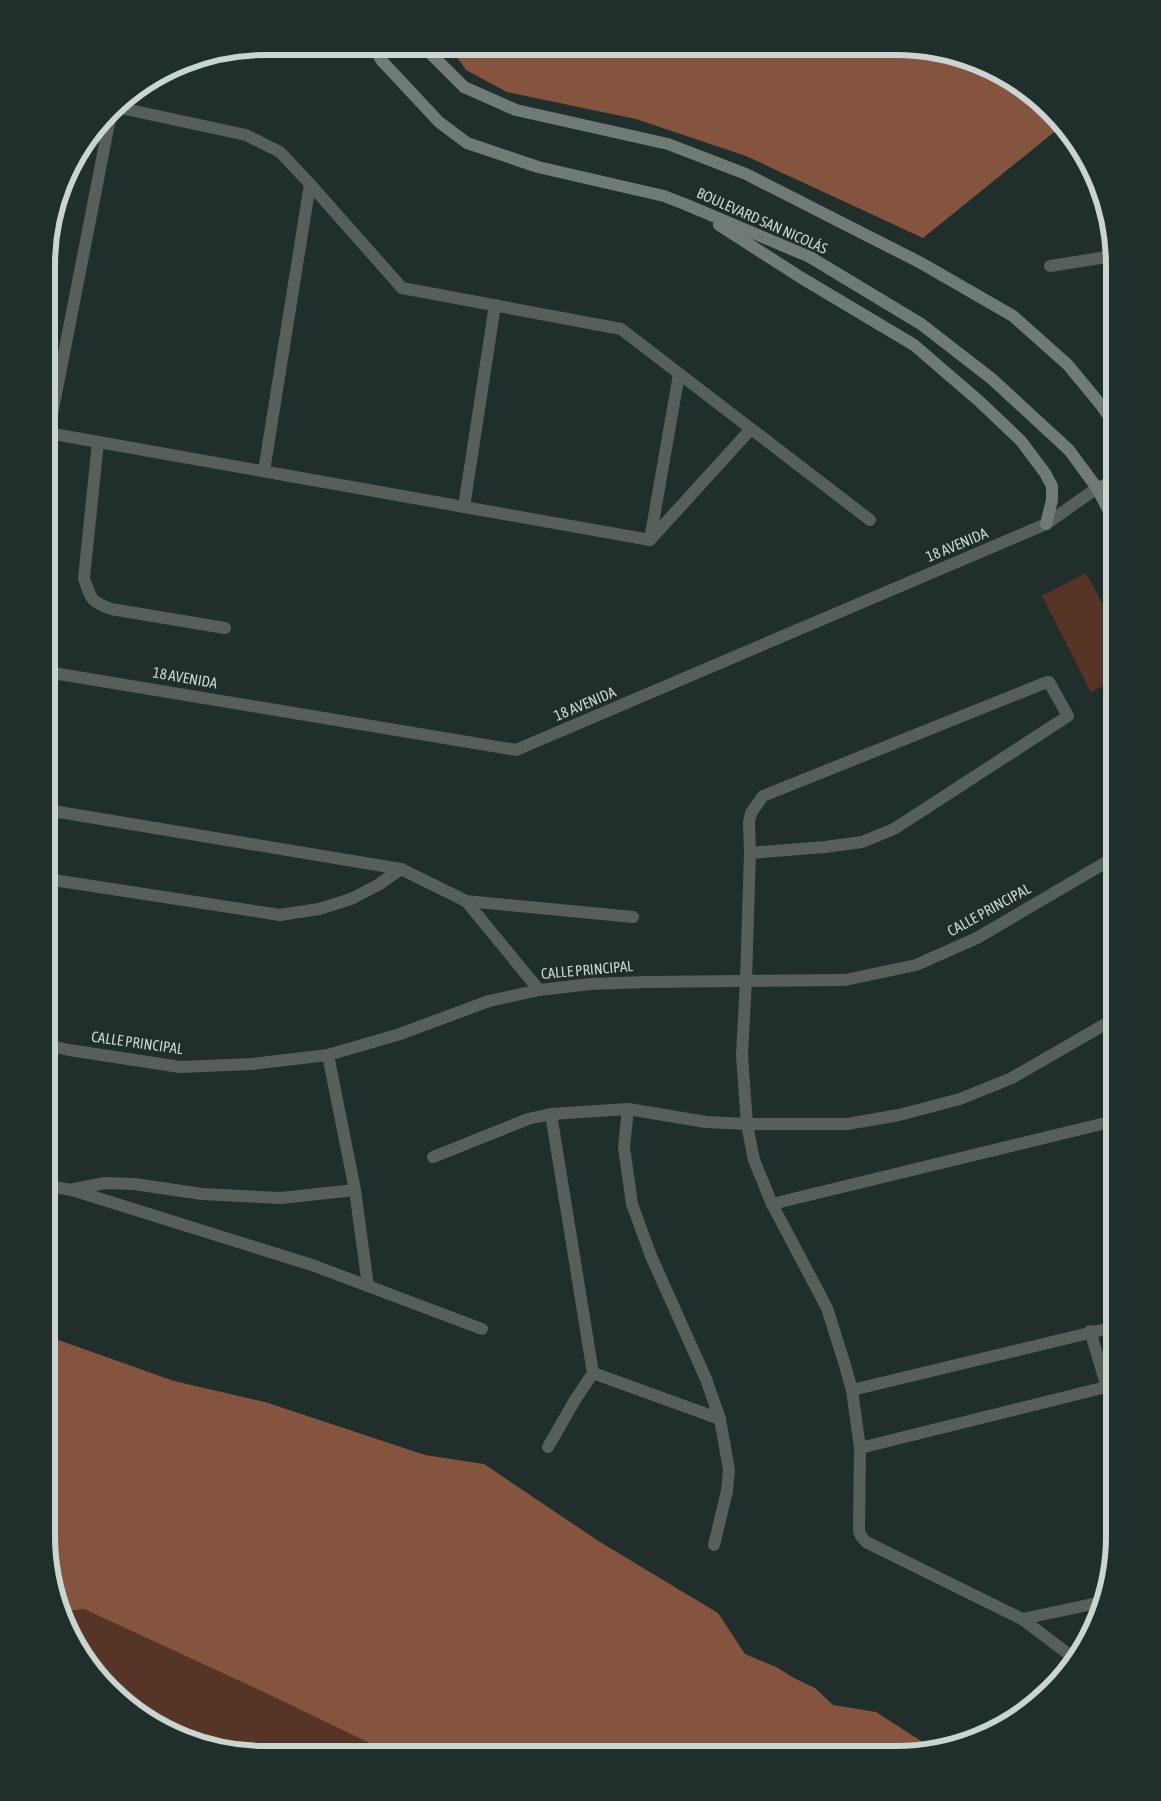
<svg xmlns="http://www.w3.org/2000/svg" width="1161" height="1801" viewBox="0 0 1161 1801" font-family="'Asap Condensed',sans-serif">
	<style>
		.green { fill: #573526 }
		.forest { fill: #84543e }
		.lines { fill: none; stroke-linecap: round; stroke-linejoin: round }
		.lane { stroke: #575f5d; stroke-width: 12 }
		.street { stroke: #575f5d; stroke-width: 12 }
		.secondary { stroke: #707b78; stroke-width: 12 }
		.labels { text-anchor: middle; stroke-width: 5; stroke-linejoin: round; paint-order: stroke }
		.street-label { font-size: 15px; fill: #cad4d1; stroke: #202f2b }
		.rim { fill: none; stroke: #cad4d1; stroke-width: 6 }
	</style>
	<rect width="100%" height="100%" fill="#202f2b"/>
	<g class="green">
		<polygon points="1086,573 1115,628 1115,680 1091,692 1042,596"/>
		<polygon points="84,1609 270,1695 390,1753 237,1753 182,1738 132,1710 92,1669 63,1620 62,1612"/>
	</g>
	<g class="forest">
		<polygon points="450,47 925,48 979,63 1029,91 1063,125 923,238 746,156 636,119 507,92 466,70"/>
		<polygon points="47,1336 174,1381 265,1402 425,1455 484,1464 600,1542 718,1613 745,1654 776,1667 794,1678 815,1688 833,1705 876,1712 932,1748 896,1755 390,1753 270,1695 84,1609 62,1612 46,1536"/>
	</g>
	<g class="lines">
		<path class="lane" d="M 98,442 L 84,578 C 91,599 90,601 111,609 L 225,628"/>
		<g class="street">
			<polyline points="116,107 246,135 280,152 310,184 402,288 621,329 870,520"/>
			<polyline points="1050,266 1113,256"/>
			<polyline points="48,433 650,540 751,429"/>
			<polyline points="48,435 111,113"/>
			<polyline points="264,471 310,184"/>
			<polyline points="464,507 495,305"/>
			<polyline points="650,540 679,374"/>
			<polyline points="47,672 516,750 1046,524 1097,488"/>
			<polyline points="47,810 401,869 466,901 633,917"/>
			<polyline points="750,853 825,847 862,842 894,829 1068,716 1049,682 1047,682 763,796 751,813 749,822 750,853 746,980 742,1055 747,1124 754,1160 772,1204 827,1308 844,1362 852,1390 860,1448 859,1531 861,1536 866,1542 1022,1619 1075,1659"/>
			<polyline points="47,879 280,915 319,909 351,899 378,885 401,869"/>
			<polyline points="466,901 539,990"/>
			<polyline points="47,1045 69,1050 180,1067 252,1064 328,1055 400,1034 489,1001 539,990 591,984 646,982 845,980 916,965 977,938 1115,857"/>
			<polyline points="328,1055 355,1190 368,1286"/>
			<polyline points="628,1109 624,1147 632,1204 651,1256 706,1379 720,1419 729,1470 727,1491 714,1545"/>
			<polyline points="433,1157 528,1119 551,1114 628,1109 706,1122 747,1124 847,1124 899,1115 960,1099 1012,1078 1114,1019"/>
			<polyline points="47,1186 72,1190 312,1265 482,1329"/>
			<polyline points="74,1189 105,1183 134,1184 202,1194 281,1198 355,1190"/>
			<polyline points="772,1204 1114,1121"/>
			<polyline points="1090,1331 1107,1387"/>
			<polyline points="593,1373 720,1419"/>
			<polyline points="852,1390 1114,1327"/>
			<polyline points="548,1447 575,1400 593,1373 551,1114"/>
			<polyline points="860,1448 1114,1385"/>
			<polyline points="1022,1619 1102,1602"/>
		</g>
		<g class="secondary">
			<polyline points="374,47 382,61 439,122 467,143 538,167 664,196 687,205 810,257 921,324 992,379 1069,450 1097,488 1115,523"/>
			<polyline points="427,47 428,51 464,87 516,110 668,144 746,174 921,263 1013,316 1068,365 1101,405 1115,425"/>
			<polyline points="719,225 800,277 914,345 979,401 1021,441 1045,473 1052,486 1052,500 1046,524"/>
			<polyline points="1097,488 1115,481"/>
		</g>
	</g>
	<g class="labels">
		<g class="street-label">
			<text transform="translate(762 221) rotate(24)" y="5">BOULEVARD SAN NICOLÁS</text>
			<text transform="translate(957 545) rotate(-23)" y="5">18 AVENIDA</text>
			<text transform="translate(185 678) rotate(10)" y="5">18 AVENIDA</text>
			<text transform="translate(585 704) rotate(-23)" y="5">18 AVENIDA</text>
			<text transform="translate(989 910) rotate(-29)" y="5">CALLE PRINCIPAL</text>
			<text transform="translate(587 970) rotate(-5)" y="5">CALLE PRINCIPAL</text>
			<text transform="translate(137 1043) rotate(8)" y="5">CALLE PRINCIPAL</text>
		</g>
	</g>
	<path d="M0 0H1161V1801H0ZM265 55H896A210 210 0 0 1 1106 265V1536A210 210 0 0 1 896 1746H265A210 210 0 0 1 55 1536V265A210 210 0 0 1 265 55Z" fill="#202f2b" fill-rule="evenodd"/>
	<path class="rim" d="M265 55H896A210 210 0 0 1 1106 265V1536A210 210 0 0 1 896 1746H265A210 210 0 0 1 55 1536V265A210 210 0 0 1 265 55Z"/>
</svg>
